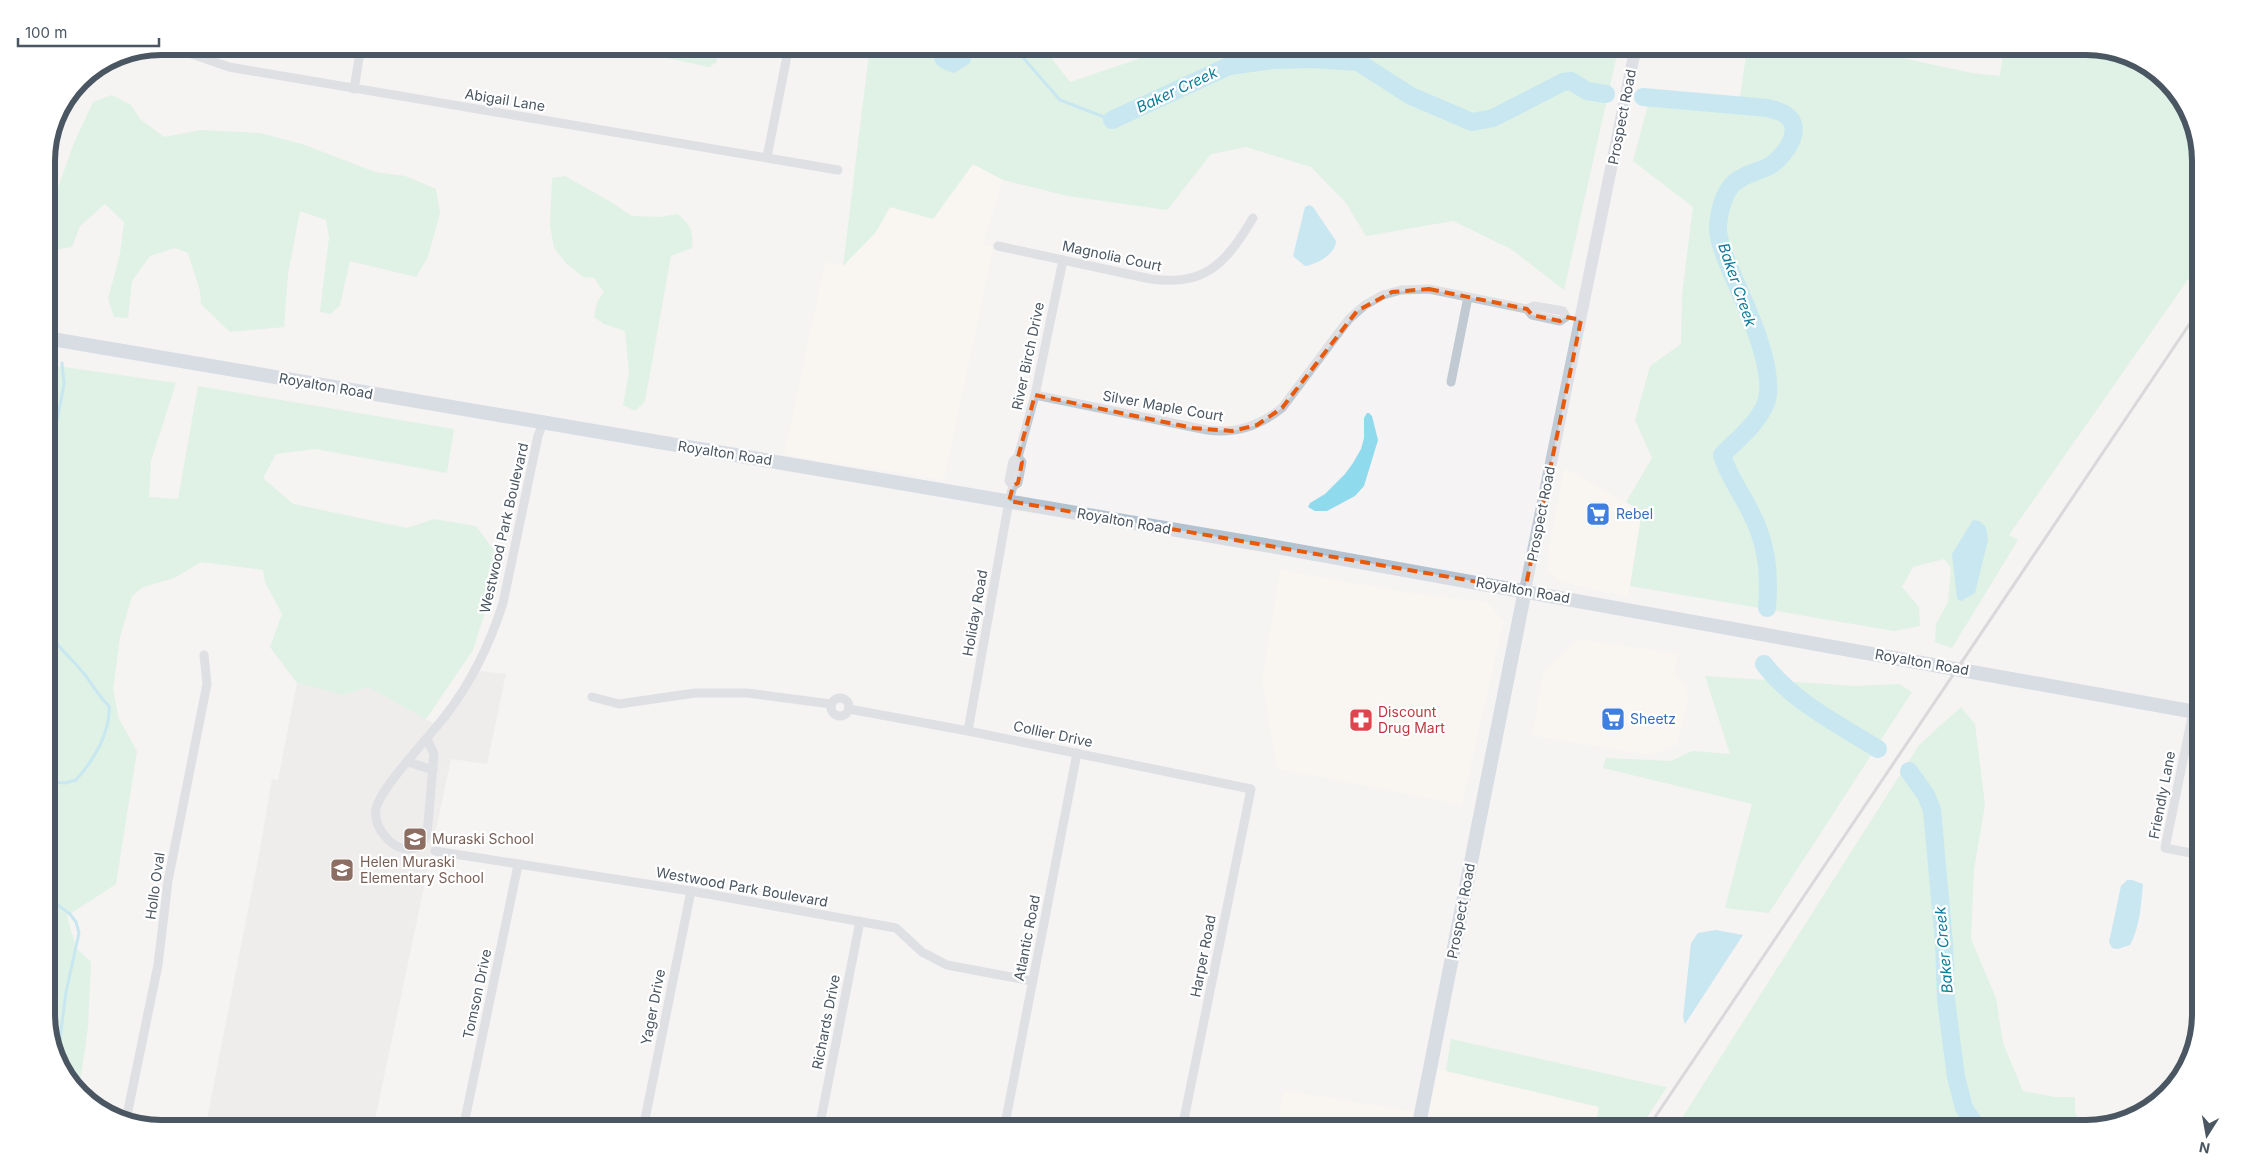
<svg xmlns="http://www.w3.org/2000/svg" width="2247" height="1175" viewBox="0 0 2247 1175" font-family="Inter,sans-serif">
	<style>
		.commercial { fill: #fdf9ef }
		.education { fill: #e6e4e5 }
		.green { fill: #c3f1d5 }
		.water { fill: #90daee }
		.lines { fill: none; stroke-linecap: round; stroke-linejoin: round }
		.stream { stroke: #90daee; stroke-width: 3 }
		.river { stroke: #90daee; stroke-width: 18 }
		.street { stroke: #c1cad2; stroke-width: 9 }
		.secondary { stroke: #c1cbd6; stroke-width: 12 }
		.primary { stroke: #b3c2d1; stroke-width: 14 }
		.rail { stroke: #b5b8bd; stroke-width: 3 }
		.marked { fill: none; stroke: #e8590c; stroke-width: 4; stroke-dasharray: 10 6; stroke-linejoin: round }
		.labels { text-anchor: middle; stroke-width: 4.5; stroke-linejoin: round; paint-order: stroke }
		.street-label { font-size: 14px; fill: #4a5661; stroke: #fff }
		.shop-label { font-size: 14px; fill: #366cbe; stroke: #fff; text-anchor: start }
		.health-label { font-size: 14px; fill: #be3a42; stroke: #fff; text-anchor: start }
		.education-label { font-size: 14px; fill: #785e54; stroke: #fff; text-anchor: start }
		.water-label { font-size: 15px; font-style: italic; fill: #0c7c9b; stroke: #fff }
		.rim { fill: none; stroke: #4a5661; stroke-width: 6 }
	</style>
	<rect width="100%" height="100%" fill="#f5f3f3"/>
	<g class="commercial">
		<polygon points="973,164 1003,180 983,245 994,246 944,480 784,455 825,262 843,265 876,232 890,207 933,219"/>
		<polygon points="1564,468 1642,511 1628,597 1560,582 1548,571 1548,553"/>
		<polygon points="1280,570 1418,594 1487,602 1504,621 1462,805 1277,769 1262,680"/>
		<polygon points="1578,639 1679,654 1674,671 1690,695 1677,745 1651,755 1532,736 1543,671"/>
		<polygon points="1438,1069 1599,1107 1595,1129 1426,1129"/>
		<polygon points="1284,1090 1416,1112 1412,1129 1276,1129"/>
	</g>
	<polygon class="education" points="479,671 506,674 487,764 451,759 373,1129 205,1129 261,844 272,779 278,780 297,683 343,695 368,687 442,728"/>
	<g class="green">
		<polygon points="611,46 715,46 717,62 709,67"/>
		<polygon points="870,46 1042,46 1070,82 1138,59 1151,46 1534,46 1566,52 1570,46 1619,46 1564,290 1511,249 1453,221 1366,236 1346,203 1311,167 1246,147 1211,154 1167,210 1068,196 1003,180 973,164 933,219 890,207 876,232 843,266"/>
		<polygon points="1725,46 1847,46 1972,73 2000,76 2004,46 2085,46 2137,58 2181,98 2201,154 2201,261 2009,535 2018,540 1952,648 1935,642 1936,624 1948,602 1951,567 1944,559 1913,567 1902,587 1919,607 1920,626 1894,631 1630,586 1642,511 1626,502 1652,458 1635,420 1650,366 1681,344 1682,296 1693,207 1633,161 1648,105 1738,111 1746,56"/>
		<polygon points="112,95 131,105 140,119 164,137 201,130 260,133 305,145 375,172 405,176 436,189 440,213 428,257 416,277 350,261 340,305 331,314 320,312 329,238 326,220 300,211 288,274 284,327 230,332 201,304 200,291 188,253 175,248 150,256 132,281 128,318 114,317 108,299 120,254 124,222 105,204 80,226 72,247 54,250 46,221 74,143 93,102"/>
		<path d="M 565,176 L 611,202 L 632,216 L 660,217 L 678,214 C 690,226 694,230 692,248 L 671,256 L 645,401 L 635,411 L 623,405 L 629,372 L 625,331 L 604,324 L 594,317 L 597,302 L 604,292 L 594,278 L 583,277 L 566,263 L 554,248 L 550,225 L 552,178 Z"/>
		<polygon points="57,366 176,383 151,461 149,497 178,499 198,386 454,429 447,473 315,449 276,454 263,478 293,504 407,528 434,519 476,526 498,556 486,609 473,650 426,719 368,687 343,695 297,683 270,647 282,614 265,582 263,570 201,562 174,578 143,587 132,596 120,637 113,690 119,719 137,751 116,884 67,916 76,948 91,962 88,1027 79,1090 66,1078 47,1021 46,416"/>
		<polygon points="1705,676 1855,686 1899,684 1912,692 1769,913 1725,908 1752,804 1603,768 1606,758 1671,761 1692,751 1730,754"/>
		<polygon points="1961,707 1975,724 1985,805 1974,869 1971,939 1996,998 2003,1043 2023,1091 2055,1097 2075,1097 2075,1112 2083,1129 1675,1129 1919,745"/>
		<polygon points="1451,1039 1661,1086 1667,1087 1639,1129 1595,1129 1599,1107 1446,1071"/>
	</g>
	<g class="water">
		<path d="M 937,46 L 975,46 L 970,63 L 954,73 C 939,68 929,64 937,46 Z"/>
		<path d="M 1309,205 L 1313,207 L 1336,241 C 1335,255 1317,264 1305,266 L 1293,256 L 1305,207 Z"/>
		<polygon points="1367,413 1369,413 1372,416 1378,440 1364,486 1355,496 1327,511 1315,511 1308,507 1310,503 1325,494 1345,474 1353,463 1361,449 1364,438 1364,418"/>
		<polygon points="1973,520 1979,521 1986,527 1988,540 1975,593 1961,601 1957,599 1952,554"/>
		<path d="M 2127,880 L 2132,880 L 2143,884 C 2141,905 2140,927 2130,945 L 2118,949 L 2112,948 L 2109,942 L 2121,886 Z"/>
		<polygon points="1716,930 1743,935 1685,1024 1683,1017 1691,943 1698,933"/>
	</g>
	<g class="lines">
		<g class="stream">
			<polyline points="1013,46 1060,100 1112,120"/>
			<polyline points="46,479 64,384 62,363"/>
			<path d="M 47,625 C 52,644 69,655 80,669 C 91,681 97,695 109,706 C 111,732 93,761 76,780 L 65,783 L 52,782 L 47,771"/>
			<polyline points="47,897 70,914 76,922 79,933 66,992 58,1054"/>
		</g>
		<g class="river">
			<path d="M 1643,97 L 1768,108 C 1773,110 1781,111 1786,115 C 1805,128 1785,156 1771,165 C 1759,172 1745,173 1734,183 C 1723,194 1720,209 1718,225 C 1717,241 1727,261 1733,276 C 1746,306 1777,371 1766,403 C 1758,423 1737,440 1722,455 C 1728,476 1741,492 1750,511 C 1767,543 1770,573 1767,608"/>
			<polyline points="1112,120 1229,66 1273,60 1313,59 1358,62 1411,96 1472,122 1493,118 1563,82 1571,81 1587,91 1606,94"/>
			<path d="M 1764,664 C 1793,702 1838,724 1878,749"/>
			<polyline points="1909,771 1926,795 1932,810 1944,943 1946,1000 1956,1077 1964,1108 1978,1129"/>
		</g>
		<g class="street">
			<polyline points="169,46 229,67 838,170"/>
			<polyline points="354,89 361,46"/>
			<polyline points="767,157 789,46"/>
			<path d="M 998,246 L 1151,279 C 1207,287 1227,261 1253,218"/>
			<polygon points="1534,306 1563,311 1566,317 1560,321 1532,315 1527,309"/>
			<polyline points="1451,382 1468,297"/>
			<path d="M 1035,395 L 1207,430 C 1236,434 1259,426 1282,408 L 1349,319 L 1365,305 L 1383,295 L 1401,290 L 1429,289 L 1527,309"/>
			<polyline points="1018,457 1035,395 1063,260"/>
			<polyline points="592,697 619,704 695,693 747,693 831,704"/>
			<circle cx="840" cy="707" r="9"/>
			<polyline points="849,709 968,731 1251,789 1182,1129"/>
			<polyline points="2193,712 2165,848 2201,855"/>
			<polyline points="968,731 1009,501 1013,486 1018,483 1022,462 1018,457 1013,461 1009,481 1013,486"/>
			<path d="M 427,739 L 434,754 L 427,835 L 420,846 C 417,847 412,849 409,849 C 391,849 373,827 376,809 C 380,788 431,735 446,715 C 472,681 490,644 503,603 L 538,436 L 543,423"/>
			<polyline points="408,762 433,770"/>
			<polyline points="435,851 691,891 896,928 922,952 947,965 1032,981"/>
			<polyline points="126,1120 158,965 168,881 207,684 204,655"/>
			<polyline points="463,1129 518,865"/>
			<polyline points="643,1129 691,891"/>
			<polyline points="819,1129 860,921"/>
			<polyline points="1004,1129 1077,753"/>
		</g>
		<polyline class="secondary" points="1525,590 1636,46"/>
		<g class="primary">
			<polyline points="46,338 1265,545 2201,713"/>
			<polyline points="1418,1129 1525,590"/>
		</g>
		<polyline class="rail" points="1647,1129 2201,307"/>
	</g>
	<path d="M0 0H2247V1175H0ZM 1429,289 L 1527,309 L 1532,315 L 1560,321 L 1566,317 L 1581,320 L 1525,590 L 1009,501 L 1013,486 L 1018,483 L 1022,462 L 1018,457 L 1035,395 L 1193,428 L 1232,431 L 1257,425 L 1282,408 L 1357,311 L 1392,292 Z" fill="#f5f3f3" fill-opacity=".55" fill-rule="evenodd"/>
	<path class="marked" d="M 1429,289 L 1527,309 L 1532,315 L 1560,321 L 1566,317 L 1581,320 L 1525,590 L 1009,501 L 1013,486 L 1018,483 L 1022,462 L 1018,457 L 1035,395 L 1193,428 L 1232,431 L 1257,425 L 1282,408 L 1357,311 L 1392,292 Z"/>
	<defs>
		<g id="supermarket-square" transform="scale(1.25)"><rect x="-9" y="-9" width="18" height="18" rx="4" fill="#3f7fe0" stroke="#fff"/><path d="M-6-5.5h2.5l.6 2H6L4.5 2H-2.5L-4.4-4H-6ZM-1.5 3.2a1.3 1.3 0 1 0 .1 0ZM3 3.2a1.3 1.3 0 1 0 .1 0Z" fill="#fff"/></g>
		<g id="pharmacy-square" transform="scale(1.25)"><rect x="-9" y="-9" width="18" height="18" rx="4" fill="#e0444e" stroke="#fff"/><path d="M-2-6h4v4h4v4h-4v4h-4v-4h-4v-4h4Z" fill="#fff"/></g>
		<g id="school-square" transform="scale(1.25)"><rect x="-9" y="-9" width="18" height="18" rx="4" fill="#8d6e63" stroke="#fff"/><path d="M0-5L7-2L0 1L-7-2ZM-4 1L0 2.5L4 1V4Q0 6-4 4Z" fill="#fff"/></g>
	</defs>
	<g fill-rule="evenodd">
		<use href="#supermarket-square" x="1598" y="514"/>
		<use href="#supermarket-square" x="1613" y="719"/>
		<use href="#pharmacy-square" x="1361" y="720"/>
		<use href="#school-square" x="415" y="839"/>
		<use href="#school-square" x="342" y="870"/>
	</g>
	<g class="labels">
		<g class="street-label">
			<text transform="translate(505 100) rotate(9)" y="5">Abigail Lane</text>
			<text transform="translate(1622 117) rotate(-79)" y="5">Prospect Road</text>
			<text transform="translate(1112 256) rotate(12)" y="5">Magnolia Court</text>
			<text transform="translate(1028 356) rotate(-78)" y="5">River Birch Drive</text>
			<text transform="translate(326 386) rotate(10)" y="5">Royalton Road</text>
			<text transform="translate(1163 406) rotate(10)" y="5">Silver Maple Court</text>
			<text transform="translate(725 453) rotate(9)" y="5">Royalton Road</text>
			<text transform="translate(1541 514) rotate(-79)" y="5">Prospect Road</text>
			<text transform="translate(1124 521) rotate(10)" y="5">Royalton Road</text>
			<text transform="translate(504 528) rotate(-77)" y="5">Westwood Park Boulevard</text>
			<text transform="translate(1523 590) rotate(10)" y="5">Royalton Road</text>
			<text transform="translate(975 613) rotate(-80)" y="5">Holiday Road</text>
			<text transform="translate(1922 662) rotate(10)" y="5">Royalton Road</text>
			<text transform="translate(1053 734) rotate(12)" y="5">Collier Drive</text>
			<text transform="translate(2162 795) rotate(-79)" y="5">Friendly Lane</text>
			<text transform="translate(155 886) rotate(-82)" y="5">Hollo Oval</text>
			<text transform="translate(742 887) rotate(10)" y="5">Westwood Park Boulevard</text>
			<text transform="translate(1461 911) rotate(-79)" y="5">Prospect Road</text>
			<text transform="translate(1027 938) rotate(-79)" y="5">Atlantic Road</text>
			<text transform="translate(1203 956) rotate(-79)" y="5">Harper Road</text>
			<text transform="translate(477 994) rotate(-78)" y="5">Tomson Drive</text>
			<text transform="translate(653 1007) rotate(-79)" y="5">Yager Drive</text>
			<text transform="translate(826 1022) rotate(-79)" y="5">Richards Drive</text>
		</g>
		<g class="shop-label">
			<text x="1616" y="519">Rebel</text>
			<text x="1630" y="724">Sheetz</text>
		</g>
		<g class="health-label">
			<text x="1378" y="717">Discount<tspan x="1378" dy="16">Drug Mart</tspan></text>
		</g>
		<g class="education-label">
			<text x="432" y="844">Muraski School</text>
			<text x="360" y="867">Helen Muraski<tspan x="360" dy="16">Elementary School</tspan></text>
		</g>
		<g class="water-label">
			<text transform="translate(1177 90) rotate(-25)" y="5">Baker Creek</text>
			<text transform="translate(1737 285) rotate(71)" y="5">Baker Creek</text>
			<text transform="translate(1944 950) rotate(-95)" y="5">Baker Creek</text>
		</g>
	</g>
	<path d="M0 0H2247V1175H0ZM161 55H2086A106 106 0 0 1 2192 161V1014A106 106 0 0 1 2086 1120H161A106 106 0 0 1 55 1014V161A106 106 0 0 1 161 55Z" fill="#fff" fill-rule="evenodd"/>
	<path class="rim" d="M161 55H2086A106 106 0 0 1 2192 161V1014A106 106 0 0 1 2086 1120H161A106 106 0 0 1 55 1014V161A106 106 0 0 1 161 55Z"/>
	<g transform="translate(2207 1135) rotate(191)" stroke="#ffffff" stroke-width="4" paint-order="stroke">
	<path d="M0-4L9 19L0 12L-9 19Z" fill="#4a5661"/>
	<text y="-8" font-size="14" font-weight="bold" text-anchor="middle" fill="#4a5661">N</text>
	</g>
	<path d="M18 38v8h141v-8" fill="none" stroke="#4a5661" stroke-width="2.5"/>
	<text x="25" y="38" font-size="15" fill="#4a5661" stroke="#ffffff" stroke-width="4" paint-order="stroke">100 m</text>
</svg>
